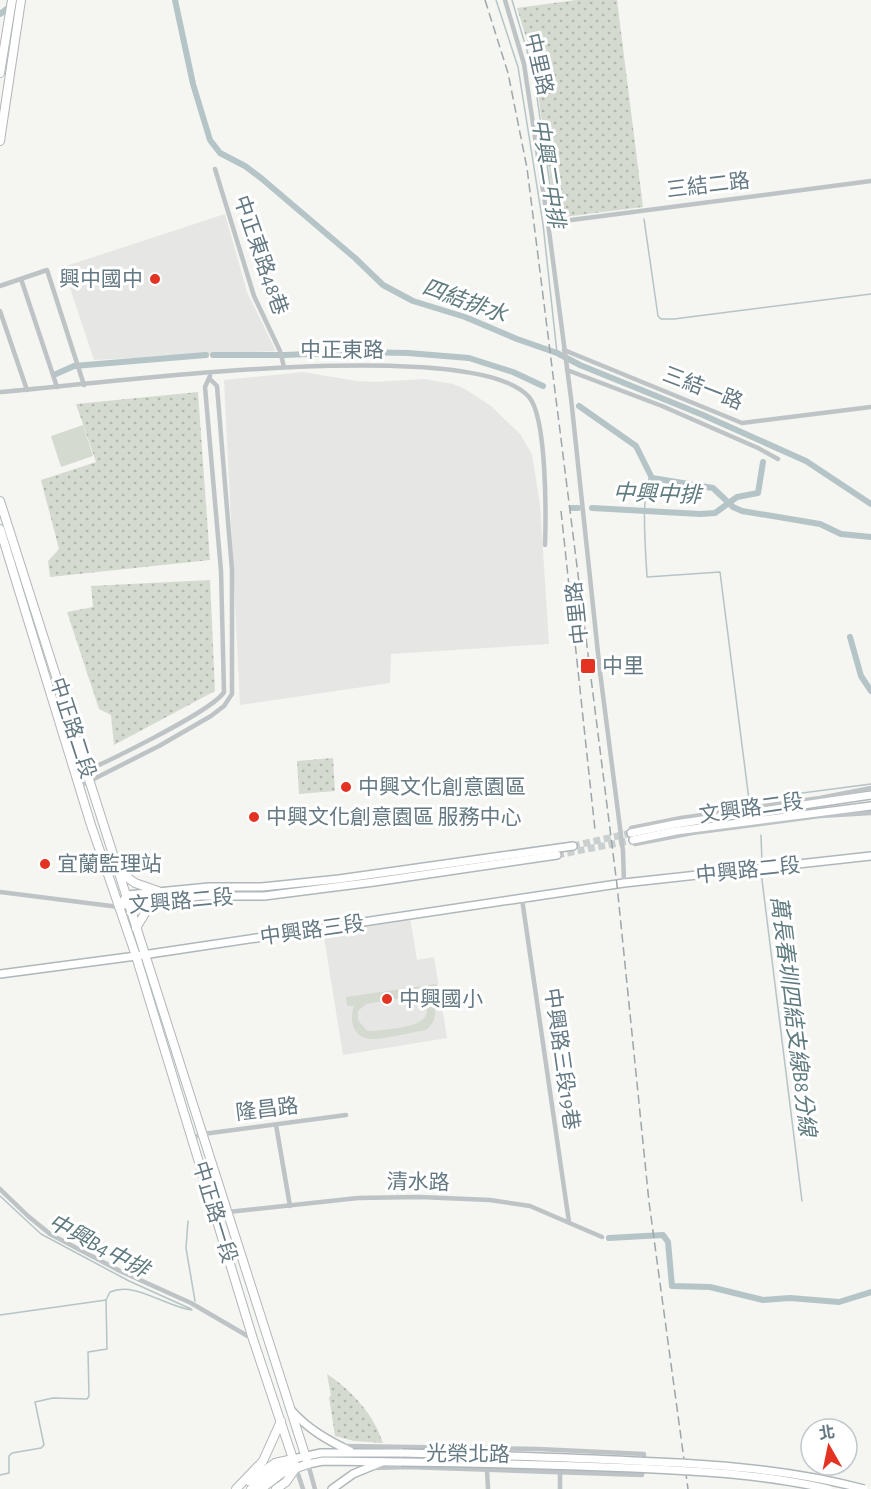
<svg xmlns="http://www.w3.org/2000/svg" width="871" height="1489" viewBox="0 0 871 1489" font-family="'Alegreya Sans','Noto Sans TC',sans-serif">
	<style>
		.built { fill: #e6e6e5 }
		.grass { fill: url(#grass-dots) }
		.green { fill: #d5dad0; fill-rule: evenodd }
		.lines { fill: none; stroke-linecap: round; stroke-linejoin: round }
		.stream { stroke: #b5c4c6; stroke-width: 1.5 }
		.canal { stroke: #b5c4c6; stroke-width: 6 }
		.secondary-tunnel { stroke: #cad0d0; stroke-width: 7; stroke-dasharray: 7 3.5; stroke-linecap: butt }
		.secondary-casing { stroke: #b0b7ba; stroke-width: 10 }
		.primary-casing { stroke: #b1b7ba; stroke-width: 10 }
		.street { stroke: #bec3c6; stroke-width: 4.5 }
		.secondary { stroke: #fff; stroke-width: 7 }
		.primary { stroke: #fff; stroke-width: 8 }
		.rail { stroke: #9da6aa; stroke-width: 1.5; stroke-dasharray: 9 4.5; stroke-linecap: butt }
		.secondary-bridge-casing { stroke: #b0b7ba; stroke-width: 10; stroke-linecap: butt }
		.secondary-bridge { stroke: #fff; stroke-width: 7 }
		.poi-dot { fill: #e43322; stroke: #fff; stroke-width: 2 }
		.labels { text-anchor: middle; stroke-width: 6; stroke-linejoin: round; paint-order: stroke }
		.street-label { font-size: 21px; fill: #647983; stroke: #fff }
		.poi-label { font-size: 21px; fill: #647983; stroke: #fff; text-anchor: start }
		.water-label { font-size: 22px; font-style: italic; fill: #5f7b7f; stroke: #fff }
	</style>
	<defs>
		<pattern id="grass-dots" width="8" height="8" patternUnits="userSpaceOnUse" patternTransform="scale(1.5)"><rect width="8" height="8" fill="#d5dad0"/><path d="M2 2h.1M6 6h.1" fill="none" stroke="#b0b6ae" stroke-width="1.8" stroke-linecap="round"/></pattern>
	</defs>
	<rect width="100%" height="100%" fill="#f5f5f1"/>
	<g class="built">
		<polygon points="225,214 247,292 276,351 94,360 63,267"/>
		<polygon points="303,372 357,381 374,382 424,379 453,384 465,389 491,406 520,434 532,454 540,504 549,644 391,654 390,683 240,705 224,380"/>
		<polygon points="410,917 417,960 434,957 447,1038 343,1055 323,931"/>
	</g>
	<g class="grass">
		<polygon points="576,0 617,0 643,207 556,218 533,60 517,8"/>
		<polygon points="198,392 210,560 50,577 48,561 59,549 41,480 96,462 76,404"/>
		<polygon points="210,580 215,691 114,745 111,715 99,709 67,612 93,607 91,586"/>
		<polygon points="333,758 335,791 299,794 297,761"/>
		<path d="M 327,1374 C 352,1391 373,1413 383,1443 L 354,1441 L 335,1436 L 329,1397 L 331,1396 Z"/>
	</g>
	<g class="green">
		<polygon points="83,425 93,456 61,467 51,436"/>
		<path d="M 436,984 L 437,992 L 428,993 C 437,1005 439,1020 426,1030 C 413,1032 381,1040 370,1039 C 352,1037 349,1019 354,1006 L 347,1006 L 346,997 ZM 414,996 L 422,1000 C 443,1028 388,1029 371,1031 L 366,1030 L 358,1020 L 358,1011 L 366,1004 Z"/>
	</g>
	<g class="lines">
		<g class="stream">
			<polyline points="496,0 518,67 543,224 557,353"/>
			<polyline points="512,0 533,71 555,218"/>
			<polyline points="644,219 658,316 661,319 674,319 871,294"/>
			<path d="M 651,475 C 640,490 646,555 647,577 L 720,572 L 749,800 L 871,784"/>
			<polyline points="761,835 762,864"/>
			<polyline points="761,872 802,1201"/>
			<polyline points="0,1196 41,1234 129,1281 191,1309"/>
			<polyline points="188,1221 186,1248 195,1301"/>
			<polyline points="0,1315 106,1300"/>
			<path d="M 0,1475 L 9,1473 L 9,1456 L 12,1453 L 41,1448 L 44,1445 L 35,1402 L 53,1398 L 87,1399 L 89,1396 L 88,1352 L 107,1349 L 106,1300 L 110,1292 C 135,1281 166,1307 192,1310"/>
		</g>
		<g class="canal">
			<polyline points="175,0 193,84 210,140 220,153 245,166 261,178 355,258 383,285 413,301 465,317 517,339 557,353 580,365 703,415 806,461 871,504"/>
			<polyline points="0,14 19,0"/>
			<polyline points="213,355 285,355 356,352 408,353 469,358 513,372 543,386"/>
			<polyline points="56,374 74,366 206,355"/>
			<polyline points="579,406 636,446 652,478 713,488 733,507 742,511 820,524 841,534 871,537"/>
			<polyline points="572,508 578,508"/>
			<polyline points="592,508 700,514 715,513 737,497 758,493 763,462"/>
			<polyline points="850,637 861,676 871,691"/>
			<polyline points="609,1238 663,1235 668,1242 672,1286 710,1287 763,1300 790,1298 839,1302 871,1292"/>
		</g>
		<g class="secondary-tunnel">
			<polyline points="573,846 631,833"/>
			<polyline points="557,855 633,840"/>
		</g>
		<g class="secondary-casing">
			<g id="secondary">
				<polyline points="631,833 675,824 871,795"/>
				<polyline points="633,840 676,831 871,806"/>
				<polyline points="124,905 201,896 264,896 374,882 557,855"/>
				<polyline points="119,907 127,895 209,887 262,887 339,879 573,846"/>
				<polyline points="0,974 136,956 624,883 871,856"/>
				<path d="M 291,1410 C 308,1429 327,1440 350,1451"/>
				<polyline points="293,1459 321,1453 402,1453"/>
				<polyline points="308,1464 323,1461 401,1462"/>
				<polyline points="332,1489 353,1474 382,1462"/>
			</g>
		</g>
		<g class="primary-casing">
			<g id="primary">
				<polyline points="0,73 12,0"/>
				<polyline points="0,141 21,0"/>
				<polyline points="0,501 308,1464 282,1473 261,1489"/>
				<polyline points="0,529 91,825 136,956 253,1339 296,1468"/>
				<polyline points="120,872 135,883 158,891"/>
				<polyline points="136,928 147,910 158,900"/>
				<polyline points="249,1481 275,1463 293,1459"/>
				<polyline points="236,1489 263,1461 281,1421"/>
				<polyline points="251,1489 289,1462"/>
				<polyline points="276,1489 286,1482 295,1469"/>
			</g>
		</g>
		<g class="street">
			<polyline points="505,0 524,64 548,223 571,398 600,672 623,851 624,883"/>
			<polyline points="215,169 254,296 280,351 284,367"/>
			<polyline points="548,223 871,181"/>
			<polyline points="21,279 57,387"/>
			<polyline points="0,286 47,270 84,385"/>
			<polyline points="0,311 27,390"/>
			<polyline points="564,350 742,423 871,407"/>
			<polyline points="567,370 662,406 758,448 778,459"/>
			<path d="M 0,392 C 92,385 473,333 529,397 C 547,418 546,515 545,545"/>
			<path d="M 76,775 C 101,765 213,711 224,692 L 221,571 L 205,387 L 210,376"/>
			<polyline points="80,786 159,746 211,716 224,706 232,694 232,570 217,386 210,379"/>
			<polyline points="631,828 681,818 820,798 871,788"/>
			<polyline points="635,844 692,833 820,816 871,813"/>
			<polyline points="0,892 119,907"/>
			<polyline points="522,899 569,1222"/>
			<polyline points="276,1125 290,1206"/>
			<polyline points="192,1138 203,1134 346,1115"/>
			<polyline points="0,1189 28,1216 50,1234 120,1271 191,1303 251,1338"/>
			<polyline points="228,1212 358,1198 420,1197 490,1200 530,1206 602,1237"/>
			<polyline points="343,1446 538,1449 644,1454 642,1475 408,1467 372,1468"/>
			<polyline points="308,1464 315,1489"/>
			<polyline points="296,1468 303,1489"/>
			<polyline points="487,1470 488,1489"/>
			<polyline points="560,1489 560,1472"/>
		</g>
		<use href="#secondary" class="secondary"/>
		<use href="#primary" class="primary"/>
		<g class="rail">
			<polyline points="485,0 508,73 527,168 617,885 649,1202 688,1489"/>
			<polyline points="561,511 595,830"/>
		</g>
		<g class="secondary-bridge-casing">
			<g id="secondary-bridge">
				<path d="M 402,1453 C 479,1455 556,1457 634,1461 C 711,1464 789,1469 864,1489"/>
				<path d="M 401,1462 C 478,1463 556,1465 633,1468 C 699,1471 764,1474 828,1489"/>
			</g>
		</g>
		<use href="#secondary-bridge" class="secondary-bridge"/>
	</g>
	<g class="poi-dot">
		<circle cx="155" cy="279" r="6"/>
		<rect x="580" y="658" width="16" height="16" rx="3"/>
		<circle cx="346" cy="787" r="6"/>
		<circle cx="254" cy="817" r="6"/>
		<circle cx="45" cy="864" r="6"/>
		<circle cx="387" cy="999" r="6"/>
	</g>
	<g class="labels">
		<g class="street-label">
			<text transform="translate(539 64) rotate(77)" y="7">中里路</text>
			<text transform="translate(708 185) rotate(-7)" y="7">三結二路</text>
			<text transform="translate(261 255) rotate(71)" y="7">中正東路48巷</text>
			<text x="342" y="357">中正東路</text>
			<text transform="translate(703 388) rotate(21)" y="7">三結一路</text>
			<text transform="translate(577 613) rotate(-96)" y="7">中里路</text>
			<text transform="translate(73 728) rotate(72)" y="7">中正路二段</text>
			<text transform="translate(751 808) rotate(-8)" y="7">文興路二段</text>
			<text transform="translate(748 870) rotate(-6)" y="7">中興路二段</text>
			<text transform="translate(181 901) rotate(-5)" y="7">文興路二段</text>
			<text transform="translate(312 930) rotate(-8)" y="7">中興路三段</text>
			<text transform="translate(562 1059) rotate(82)" y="7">中興路三段19巷</text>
			<text transform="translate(267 1109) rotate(-7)" y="7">隆昌路</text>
			<text transform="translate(418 1182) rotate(1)" y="7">清水路</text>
			<text transform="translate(215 1212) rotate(73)" y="7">中正路一段</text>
			<text transform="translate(468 1454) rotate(1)" y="7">光榮北路</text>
		</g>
		<g class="poi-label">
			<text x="143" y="286" text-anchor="end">興中國中</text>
			<text x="602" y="673">中里</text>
			<text x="358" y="794">中興文化創意園區</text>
			<text x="266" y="824">中興文化創意園區 服務中心</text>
			<text x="57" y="871">宜蘭監理站</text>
			<text x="399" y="1006">中興國小</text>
		</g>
		<g class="water-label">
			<text transform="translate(549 173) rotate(81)" y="8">中興二中排</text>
			<text transform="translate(465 300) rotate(20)" y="8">四結排水</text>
			<text transform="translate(657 493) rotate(2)" y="8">中興中排</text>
			<text transform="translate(794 1016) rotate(83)" y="8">萬長春圳四結支線B8分線</text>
			<text transform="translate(99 1245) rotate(28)" y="8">中興B4中排</text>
		</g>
	</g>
	<g transform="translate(829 1447) rotate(351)"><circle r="28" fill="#ffffff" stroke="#c1c9cd" stroke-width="1.5"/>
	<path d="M0-4.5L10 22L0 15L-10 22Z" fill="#e43322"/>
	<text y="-9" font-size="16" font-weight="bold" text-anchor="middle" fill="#647983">北</text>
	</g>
</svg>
